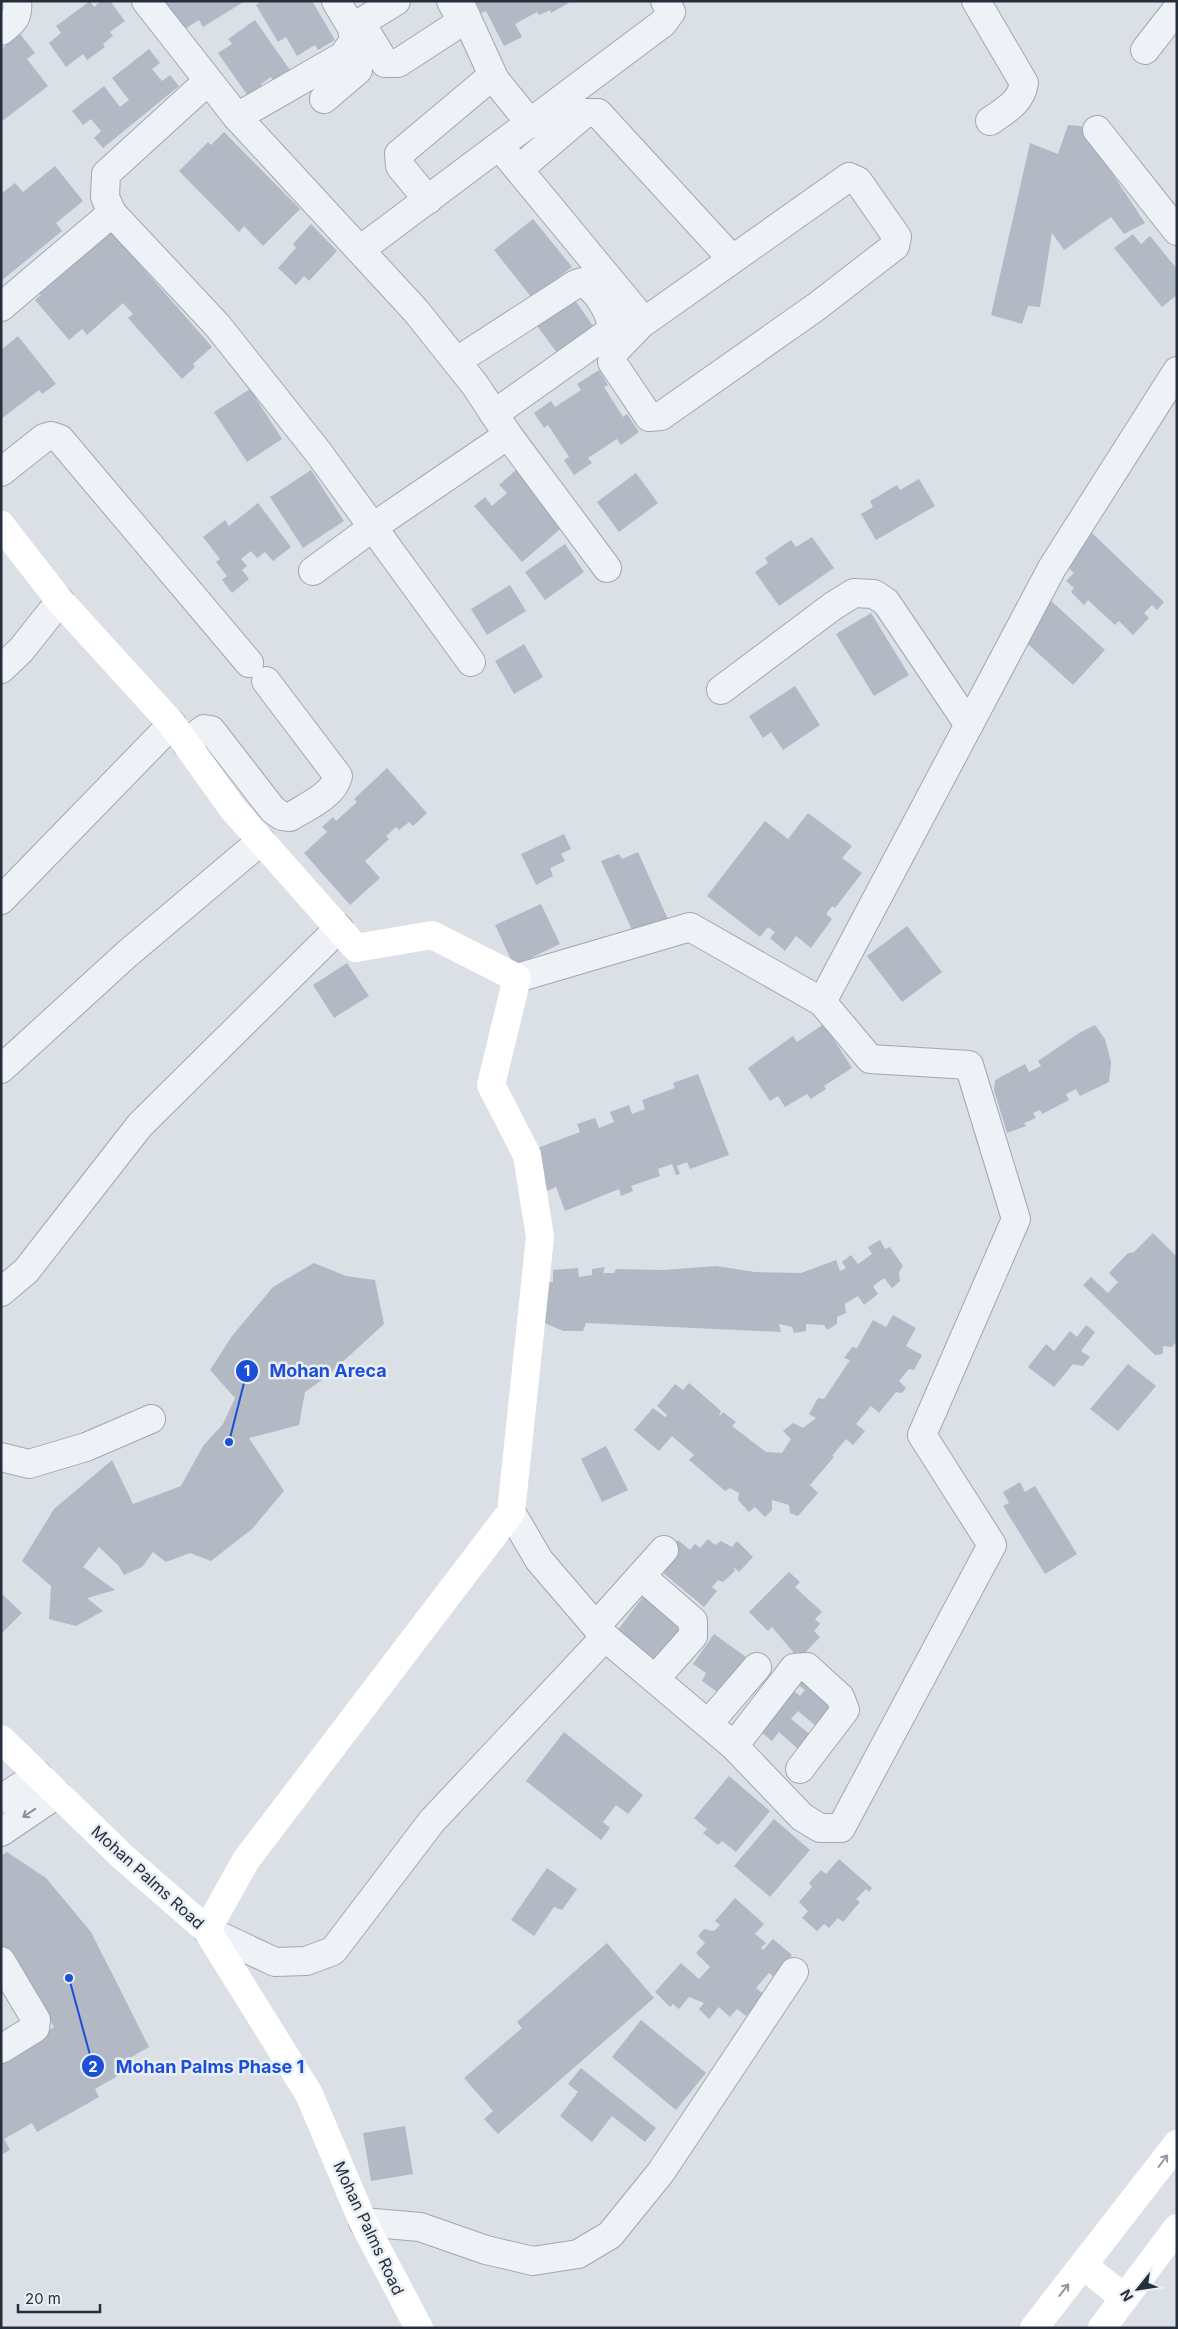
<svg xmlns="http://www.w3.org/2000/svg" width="1178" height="2329" viewBox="0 0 1178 2329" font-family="Inter,sans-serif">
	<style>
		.building { fill: #b2b9c4 }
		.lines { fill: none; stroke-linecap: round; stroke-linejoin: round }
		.street-casing { stroke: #a0a7b1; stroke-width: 30 }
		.street { stroke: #eef1f5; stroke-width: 28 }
		.secondary { stroke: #fff; stroke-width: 28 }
		.oneway { stroke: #899099 }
		.oneway2 { stroke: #92969e }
		.labels { text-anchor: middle; stroke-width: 5; stroke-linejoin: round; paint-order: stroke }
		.street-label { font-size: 16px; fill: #242e3d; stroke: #eaeff4 }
		.leader { fill: none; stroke: #1d4ed8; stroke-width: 2 }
		.callout-dot { fill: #1d4ed8; stroke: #eaeff4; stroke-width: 2 }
		.mark-label { font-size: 15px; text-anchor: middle; font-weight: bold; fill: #fff }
		.callout-label { font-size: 18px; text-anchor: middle; font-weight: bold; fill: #1d4ed8; stroke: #eaeff4; stroke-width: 5; stroke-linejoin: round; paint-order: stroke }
	</style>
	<rect width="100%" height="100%" fill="#dbe0e7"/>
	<g class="building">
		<polygon points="90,1 94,7 101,1 110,1 125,21 110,32 113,36 103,44 105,47 87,60 83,54 66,67 49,43 61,33 56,26"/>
		<polygon points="165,1 245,1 203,27 199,20 183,30"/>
		<polygon points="258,1 312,1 335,40 318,50 315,45 297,56 286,37 278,42 256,5 259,3"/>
		<polygon points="475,1 572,1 551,13 550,10 539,15 537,12 515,24 522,37 504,46 486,11 481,13"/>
		<polygon points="255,20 290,70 274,82 271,77 261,84 264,88 250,99 218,53 232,44 228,39"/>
		<polygon points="20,34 35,53 27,59 48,86 1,122 1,49"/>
		<polygon points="149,49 160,63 152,69 162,81 170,75 179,86 103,148 94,138 101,131 91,119 83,125 72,111 104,86 120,107 129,100 112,78"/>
		<polygon points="1068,125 1081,126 1145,223 1124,234 1111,217 1064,250 1052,233 1040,307 1028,306 1022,324 991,315 1030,143 1058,154"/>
		<polygon points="224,132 300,209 263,246 244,226 239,232 179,171 208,142 211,145"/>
		<polygon points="55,166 83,201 56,223 62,231 1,281 1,194 15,183 23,192"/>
		<polygon points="533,219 572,267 532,298 494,250"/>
		<polygon points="311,224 337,251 309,281 304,276 296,285 278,268 296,248 293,244"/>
		<polygon points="108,228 212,347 193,364 195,367 182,379 128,318 133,314 123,303 87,335 82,329 69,340 35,300 41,295 37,291"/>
		<polygon points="1133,234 1141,244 1150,236 1177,269 1177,295 1162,307 1114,248"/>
		<polygon points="569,292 596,330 560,357 532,319"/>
		<polygon points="18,336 56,384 42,394 39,390 1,419 1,350"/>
		<polygon points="599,370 608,385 604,387 623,417 627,414 639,432 621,445 617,439 588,458 592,463 574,475 564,460 569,457 548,425 544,428 534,413 551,401 555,407 581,390 577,384"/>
		<polygon points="250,389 282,439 247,462 214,412"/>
		<polygon points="517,469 566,524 522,562 474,506 485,497 492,506 507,493 499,485"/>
		<polygon points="311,470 344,521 303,548 270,497"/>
		<polygon points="636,473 658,503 619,532 597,502"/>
		<polygon points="919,479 935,506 876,540 861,514 873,507 870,501 897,485 900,490"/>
		<polygon points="258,503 291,547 273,561 265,552 257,558 251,551 241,559 247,566 242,570 249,579 232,593 222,580 227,576 216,562 220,559 203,537 225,520 229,526"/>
		<polygon points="1092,533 1164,602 1157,610 1152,605 1144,613 1149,618 1133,635 1119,621 1115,625 1088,600 1084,605 1071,592 1074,588 1066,581 1074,573 1061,560 1078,548"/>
		<polygon points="812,537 834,568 779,606 755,572 768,563 765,558 791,540 796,547"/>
		<polygon points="565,544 584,572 545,600 525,572"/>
		<polygon points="510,585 526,611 487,635 471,609"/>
		<polygon points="1049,599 1105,650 1073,685 1017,634"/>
		<polygon points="871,613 909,675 874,696 836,634"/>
		<polygon points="524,644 543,677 514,694 495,661"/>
		<polygon points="795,686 820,725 783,750 771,732 763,738 749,716"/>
		<polygon points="387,768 427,813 413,826 409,822 399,830 396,827 386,836 389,839 365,861 380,878 350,905 304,853 327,832 322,827 333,817 336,821 357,802 354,799"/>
		<polygon points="808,813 852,846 842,858 862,873 835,908 832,906 826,914 832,919 811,948 796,936 785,951 770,938 775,932 768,927 760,937 707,896 765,821 788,839"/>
		<polygon points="564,834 571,849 561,854 565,861 550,868 553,876 536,885 521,854"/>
		<polygon points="638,852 671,926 637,941 601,861 619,854 622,859"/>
		<polygon points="541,904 560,944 514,966 495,925"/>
		<polygon points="907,926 942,972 902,1002 867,956"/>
		<polygon points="347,963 369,996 334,1018 313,985"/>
		<polygon points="824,1024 852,1068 824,1086 826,1089 811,1099 807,1094 785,1107 778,1096 770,1101 748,1068 793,1036 797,1042"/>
		<polygon points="1095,1025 1105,1039 1111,1062 1109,1082 1080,1096 1076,1089 1066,1094 1069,1100 1042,1114 1040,1110 1033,1113 1036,1118 1024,1123 1026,1126 1007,1133 994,1090 995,1080 1025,1064 1029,1072 1041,1066 1038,1061 1079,1033"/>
		<polygon points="698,1074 729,1155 690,1169 687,1162 677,1166 680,1174 676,1175 672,1164 658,1169 660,1176 631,1186 633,1191 621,1196 619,1189 565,1211 556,1187 547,1191 532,1150 580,1132 577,1124 595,1118 599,1128 614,1122 610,1112 629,1105 632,1114 645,1109 642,1100 675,1088 673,1083"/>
		<polygon points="1153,1233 1177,1257 1177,1341 1172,1347 1163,1346 1163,1354 1155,1355 1083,1285 1091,1277 1108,1293 1118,1282 1109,1273 1128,1253 1134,1252"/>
		<polygon points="880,1240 885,1249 890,1247 903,1266 899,1272 900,1281 892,1288 884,1278 873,1286 878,1294 864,1305 858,1296 845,1304 846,1313 837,1317 837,1324 827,1330 824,1325 806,1324 806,1331 794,1333 792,1327 779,1324 781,1332 586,1323 583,1331 563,1331 545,1323 544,1282 553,1282 553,1270 578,1268 579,1277 592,1275 592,1269 605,1267 603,1273 614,1273 616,1269 664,1270 716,1266 755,1272 801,1273 836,1260 840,1271 846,1268 842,1262 851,1255 858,1264 872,1254 868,1247"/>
		<polygon points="314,1263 346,1276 375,1280 384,1324 325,1378 305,1392 299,1425 249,1438 284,1491 252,1529 211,1561 190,1553 166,1562 153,1552 142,1567 124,1575 118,1565 99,1547 83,1567 115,1590 87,1598 103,1611 76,1626 49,1619 51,1586 22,1561 54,1509 112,1460 133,1504 181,1486 203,1446 223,1424 235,1398 210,1370 232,1336 273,1287"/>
		<polygon points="893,1315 916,1328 906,1346 922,1355 914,1370 909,1369 899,1381 906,1388 902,1393 896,1392 879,1413 871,1406 856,1424 865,1431 853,1445 846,1439 832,1456 834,1457 810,1485 818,1493 798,1516 790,1513 789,1505 772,1500 772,1510 765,1517 755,1507 749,1512 738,1500 739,1493 730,1488 725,1491 689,1460 694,1455 672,1436 659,1451 634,1430 653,1408 665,1417 667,1415 657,1406 675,1384 683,1390 689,1383 721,1411 719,1417 723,1412 736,1422 732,1426 766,1452 782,1453 791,1439 783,1431 793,1423 803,1428 816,1418 809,1414 818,1398 824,1399 850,1360 844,1358 852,1347 857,1348 873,1320 886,1327"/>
		<polygon points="1086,1325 1095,1332 1081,1351 1090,1357 1083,1366 1073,1364 1054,1387 1028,1367 1046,1344 1054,1351 1070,1331 1077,1337"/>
		<polygon points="1128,1364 1156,1386 1118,1431 1090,1409"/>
		<polygon points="606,1446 628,1490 602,1502 581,1459"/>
		<polygon points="1020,1482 1025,1492 1035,1486 1077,1554 1045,1574 1003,1506 1009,1503 1003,1492"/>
		<polygon points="708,1539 715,1545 721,1541 732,1547 737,1541 753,1557 739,1572 733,1567 735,1571 723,1582 718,1580 712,1587 717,1591 704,1607 656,1567 678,1540 690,1550 695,1544 700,1548"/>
		<polygon points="789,1572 800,1582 795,1587 822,1612 815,1619 820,1624 814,1631 820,1637 799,1659 772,1627 768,1631 749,1612"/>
		<polygon points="649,1589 685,1617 677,1628 683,1633 660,1664 617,1631"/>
		<polygon points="1,1593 22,1613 1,1634"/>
		<polygon points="714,1634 746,1657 720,1694 702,1681 706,1673 693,1664"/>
		<polygon points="806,1673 833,1706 816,1726 798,1711 791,1719 817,1740 798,1749 779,1732 772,1741 761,1732 794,1691 800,1696 805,1690 797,1684"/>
		<polygon points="564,1732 643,1795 628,1814 616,1805 603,1822 610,1828 601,1840 526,1781"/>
		<polygon points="729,1776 770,1811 736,1852 722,1841 718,1845 703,1833 707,1829 694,1818"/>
		<polygon points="774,1819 810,1850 770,1897 734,1866"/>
		<polygon points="7,1852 46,1878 91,1932 149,2047 130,2058 135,2066 95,2089 99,2097 37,2132 32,2123 4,2139 10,2150 1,2155 1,2063 54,2027 1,1944 1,1856"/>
		<polygon points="839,1859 872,1888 869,1892 866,1889 856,1899 860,1902 843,1922 838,1918 829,1928 824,1924 817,1931 802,1918 808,1911 799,1902 812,1887 809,1883 821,1870 826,1874"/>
		<polygon points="547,1868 577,1889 562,1910 554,1907 534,1936 511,1920"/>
		<polygon points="735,1898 764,1924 755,1934 766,1943 761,1948 763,1950 773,1939 792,1955 774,1977 769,1973 756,1988 765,1995 746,2016 737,2009 730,2017 719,2007 709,2019 699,2009 704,2003 689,1997 679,2009 673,2004 670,2007 655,1992 681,1963 699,1979 710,1967 696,1953 705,1943 698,1936 704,1929 714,1931 720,1925 715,1921"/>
		<polygon points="607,1943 654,1998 498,2134 484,2119 493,2111 464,2078 522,2028 517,2022"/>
		<polygon points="641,2020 706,2073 676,2110 612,2057"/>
		<polygon points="581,2068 656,2128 645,2142 612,2116 592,2142 560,2116 578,2092 568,2084"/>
		<polygon points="405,2126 413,2174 371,2181 363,2133"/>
	</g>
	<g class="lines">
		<g class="street-casing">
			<g id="street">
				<polyline points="146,1 237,117 416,311 475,385 508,435 373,527 313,571"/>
				<polyline points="459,1 495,80"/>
				<path d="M 976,1 L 1024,83 C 1021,103 1004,111 990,121"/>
				<polyline points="361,23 385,63 398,63 458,24 457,12 451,1"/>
				<polyline points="352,28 396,1"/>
				<path d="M 1,31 C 13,22 19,17 17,1"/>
				<polyline points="1145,50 1177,9"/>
				<polyline points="324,99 358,70 358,64 348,49"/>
				<polyline points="237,117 343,56 354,41 352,28 336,1"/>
				<polyline points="1097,130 1177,231"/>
				<polyline points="500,147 638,314 641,324 614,352 612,362 649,417 661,416 816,307 895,246 897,237 858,181 849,177 641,324"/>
				<polyline points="519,169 585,113 598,113 732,259"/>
				<polyline points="428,200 400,166 399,154 486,81 495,80 531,124"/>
				<polyline points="112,213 217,325 318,452 471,662"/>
				<polyline points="360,250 663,23 671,12 665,1"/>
				<polyline points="1,307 112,213 105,197 106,174 208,81"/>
				<path d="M 457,361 L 576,284 L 582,282 C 597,290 609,310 612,327 L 608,333 L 494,414"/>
				<polyline points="508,435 607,568"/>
				<polyline points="1,472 44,438 51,436 60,439 249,663"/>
				<polyline points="1,669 21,650 60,601"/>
				<polyline points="721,690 833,606 854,593 874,594 886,602 969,725"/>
				<path d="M 186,743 L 204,729 L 211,730 L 273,810 L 282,816 L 290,817 C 306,807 334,795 338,776 L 266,681"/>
				<polyline points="1,900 172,724"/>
				<polyline points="517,978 690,927 822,1002 1052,568 1177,371"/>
				<polyline points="1,1069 127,954 261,841"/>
				<polyline points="1,1292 26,1271 140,1125 339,928"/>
				<polyline points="1,1457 29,1464 86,1447 151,1419"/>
				<polyline points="511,1512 539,1560 605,1637 734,1746 802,1817 820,1828 841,1828 992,1545 922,1435 1016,1219 969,1065 870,1059 822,1002"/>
				<polyline points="641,1576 693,1621 693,1636 655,1679"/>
				<polyline points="596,1626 664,1550"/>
				<polyline points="708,1724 757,1667"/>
				<polyline points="734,1746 794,1668 807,1667 840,1697 845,1710 800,1769"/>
				<polyline points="1,1799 38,1775"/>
				<polyline points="1,1832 57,1794"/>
				<polyline points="207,1930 275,1962 306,1961 333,1951 432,1821 605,1637"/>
				<polyline points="1,1961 36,2020 35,2028 1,2049"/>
				<polyline points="363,2222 420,2227 486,2250 533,2261 578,2254 610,2235 661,2172 794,1972"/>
			</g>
		</g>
		<use href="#street" class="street"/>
		<g class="secondary">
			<polyline points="1,525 60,601 172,724 233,809 356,948 432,935 517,978 491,1085 527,1155 540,1237 511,1512 246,1860 207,1930"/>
			<polyline points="1,1739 124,1858 207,1930 309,2094 363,2222 419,2328"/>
			<polyline points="1083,2265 1124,2298"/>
			<polyline points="1034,2328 1177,2144"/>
			<polyline points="1102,2328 1177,2228"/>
		</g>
	</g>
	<defs><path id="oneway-shaft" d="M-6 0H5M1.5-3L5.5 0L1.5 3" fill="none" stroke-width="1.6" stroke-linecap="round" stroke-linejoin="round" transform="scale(1.25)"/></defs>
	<use class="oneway" href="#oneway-shaft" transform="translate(29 1813) rotate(146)"/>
	<g class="oneway2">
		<use href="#oneway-shaft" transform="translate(1163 2161) rotate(-53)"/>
		<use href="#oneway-shaft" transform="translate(1064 2290) rotate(-52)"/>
	</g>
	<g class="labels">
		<g class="street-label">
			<text transform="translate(148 1877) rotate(42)" y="6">Mohan Palms Road</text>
			<text transform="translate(369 2228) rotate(65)" y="6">Mohan Palms Road</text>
		</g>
	</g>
	<path class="leader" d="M229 1442L247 1371M69 1978L93 2066"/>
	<g class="callout-dot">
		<circle cx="229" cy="1442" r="5"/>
		<circle cx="69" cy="1978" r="5"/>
		<circle cx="247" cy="1371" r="12"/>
		<circle cx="93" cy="2066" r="12"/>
	</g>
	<g class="mark-label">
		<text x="247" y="1376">1</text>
		<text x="93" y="2072">2</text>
	</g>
	<g class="callout-label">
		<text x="328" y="1377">Mohan Areca</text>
		<text x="210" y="2073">Mohan Palms Phase 1</text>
	</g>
	<rect width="1178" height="2329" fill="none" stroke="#242e3d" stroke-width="5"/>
	<g transform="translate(1138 2289) rotate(240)" stroke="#eaeff4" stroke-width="4" paint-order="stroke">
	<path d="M0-4L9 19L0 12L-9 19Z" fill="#242e3d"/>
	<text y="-8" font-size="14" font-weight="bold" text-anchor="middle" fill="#242e3d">N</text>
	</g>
	<path d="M18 2304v8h82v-8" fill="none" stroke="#242e3d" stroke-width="2.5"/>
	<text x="25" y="2304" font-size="15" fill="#242e3d" stroke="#eaeff4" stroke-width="4" paint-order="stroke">20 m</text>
</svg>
